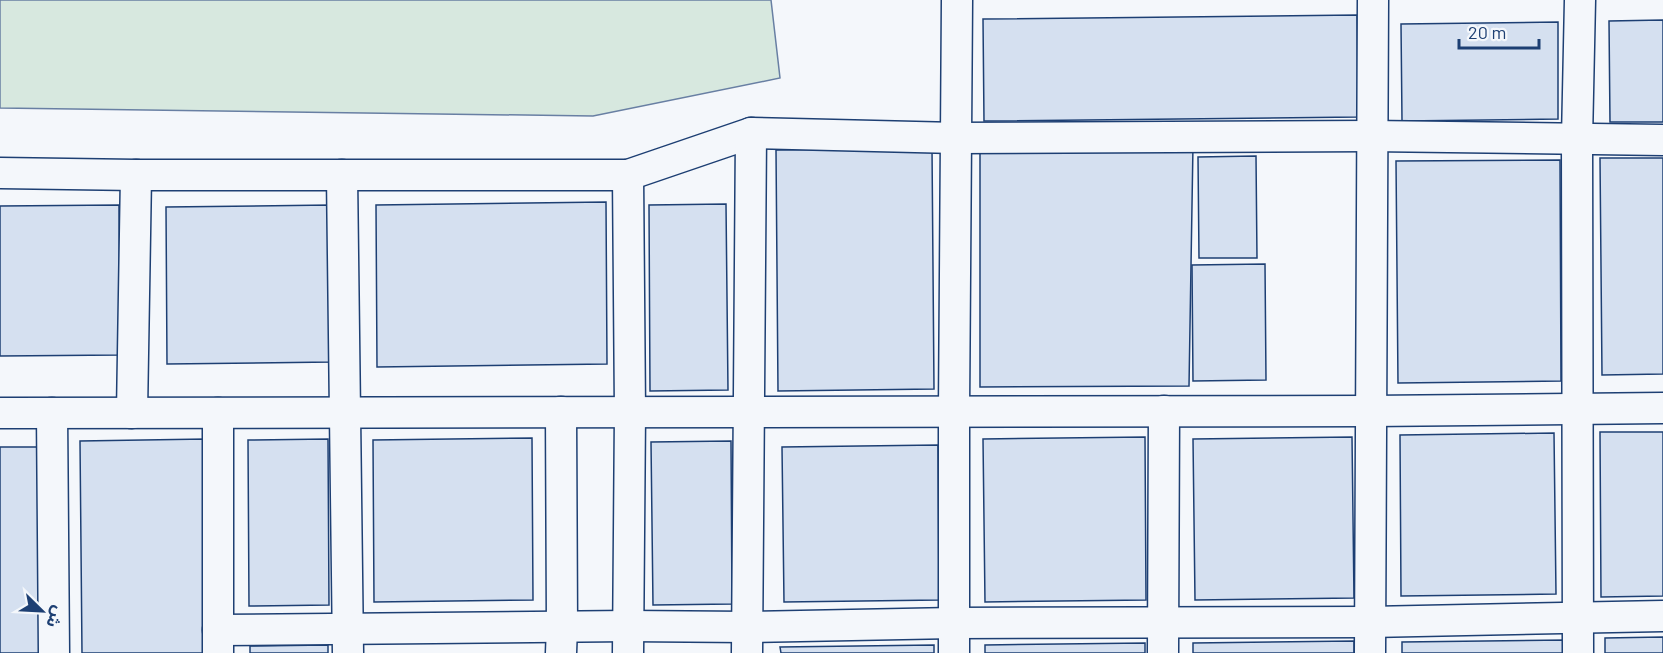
<svg xmlns="http://www.w3.org/2000/svg" width="1663" height="653" viewBox="0 0 1663 653" font-family="Barlow,'Noto Sans Arabic',sans-serif">
	<style>
		.green { fill: #d7e8df; stroke: #687fa3; stroke-width: 1.5 }
		.building { fill: #d5e0f0; stroke: #1d3f73; stroke-width: 1.5 }
		.lines { fill: none; stroke-linecap: round; stroke-linejoin: round }
		.minor-casing { stroke: #1d3f73; stroke-width: 33 }
		.minor { stroke: #f4f7fb; stroke-width: 30 }
	</style>
	<rect width="100%" height="100%" fill="#f4f7fb"/>
	<polygon class="green" points="0,0 771,0 780,78 593,116 0,108"/>
	<g class="building">
		<polygon points="1357,15 1358,117 984,121 983,19"/>
		<polygon points="1663,20 1663,122 1610,122 1609,21"/>
		<polygon points="1558,22 1558,119 1402,121 1401,24"/>
		<polygon points="1193,145 1189,386 980,387 980,149"/>
		<polygon points="932,148 934,389 778,391 776,150"/>
		<polygon points="1256,156 1257,258 1199,258 1198,157"/>
		<polygon points="1600,158 1663,158 1663,374 1602,375"/>
		<polygon points="1560,160 1561,381 1398,383 1396,161"/>
		<polygon points="606,202 607,364 377,367 376,205"/>
		<polygon points="726,204 728,390 650,391 649,205"/>
		<polygon points="119,205 120,355 0,356 0,206"/>
		<polygon points="331,205 332,362 167,364 166,207"/>
		<polygon points="1265,264 1266,380 1193,381 1192,265"/>
		<polygon points="1600,432 1663,432 1663,596 1601,597"/>
		<polygon points="1554,433 1556,594 1401,596 1400,435"/>
		<polygon points="1145,437 1146,600 985,602 983,439"/>
		<polygon points="1352,437 1354,598 1195,600 1193,439"/>
		<polygon points="532,438 533,600 374,602 373,440"/>
		<polygon points="206,439 208,653 82,653 80,441"/>
		<polygon points="328,439 329,605 249,606 248,440"/>
		<polygon points="731,441 732,604 653,605 651,442"/>
		<polygon points="938,445 939,600 784,602 782,447"/>
		<polygon points="0,447 41,447 43,653 0,653"/>
		<polygon points="1663,637 1663,653 1605,653 1605,638"/>
		<polygon points="1566,640 1566,653 1402,653 1402,642"/>
		<polygon points="1354,641 1354,653 1193,653 1193,643"/>
		<polygon points="1145,643 1145,653 985,653 985,645"/>
		<polygon points="328,645 328,653 250,653 250,646"/>
		<polygon points="934,645 934,653 781,653 780,647"/>
	</g>
	<g class="lines">
		<g class="minor-casing">
			<g id="minor">
				<polyline points="0,173 136,175 628,175 751,133 956,138 1371,136 1663,140"/>
				<polyline points="342,175 348,653"/>
				<polyline points="0,413 1370,411 1663,408"/>
				<polyline points="52,413 54,653"/>
				<polyline points="132,413 136,175"/>
				<polyline points="218,413 218,653"/>
				<polyline points="218,630 628,626 747,627 954,623 1370,622 1663,616"/>
				<polyline points="561,653 562,626 561,412"/>
				<polyline points="628,653 630,412 628,175"/>
				<polyline points="747,653 751,133"/>
				<polyline points="954,653 954,411 957,0"/>
				<polyline points="1163,653 1164,411"/>
				<polyline points="1370,653 1373,0"/>
				<polyline points="1578,653 1577,139 1580,0"/>
			</g>
		</g>
		<use href="#minor" class="minor"/>
	</g>
	<g transform="translate(42 611) rotate(114)" stroke="#f4f7fb" stroke-width="4.5" paint-order="stroke">
	<path d="M0-4.5L10 22L0 15L-10 22Z" fill="#1d3f73"/>
	<text y="-9" font-size="16" font-weight="bold" text-anchor="middle" fill="#1d3f73">ش</text>
	</g>
	<path d="M1459 39v9h80v-9" fill="none" stroke="#1d3f73" stroke-width="3"/>
	<text x="1468" y="39" font-size="18" fill="#1d3f73" stroke="#f4f7fb" stroke-width="4.5" paint-order="stroke">20 m</text>
</svg>
